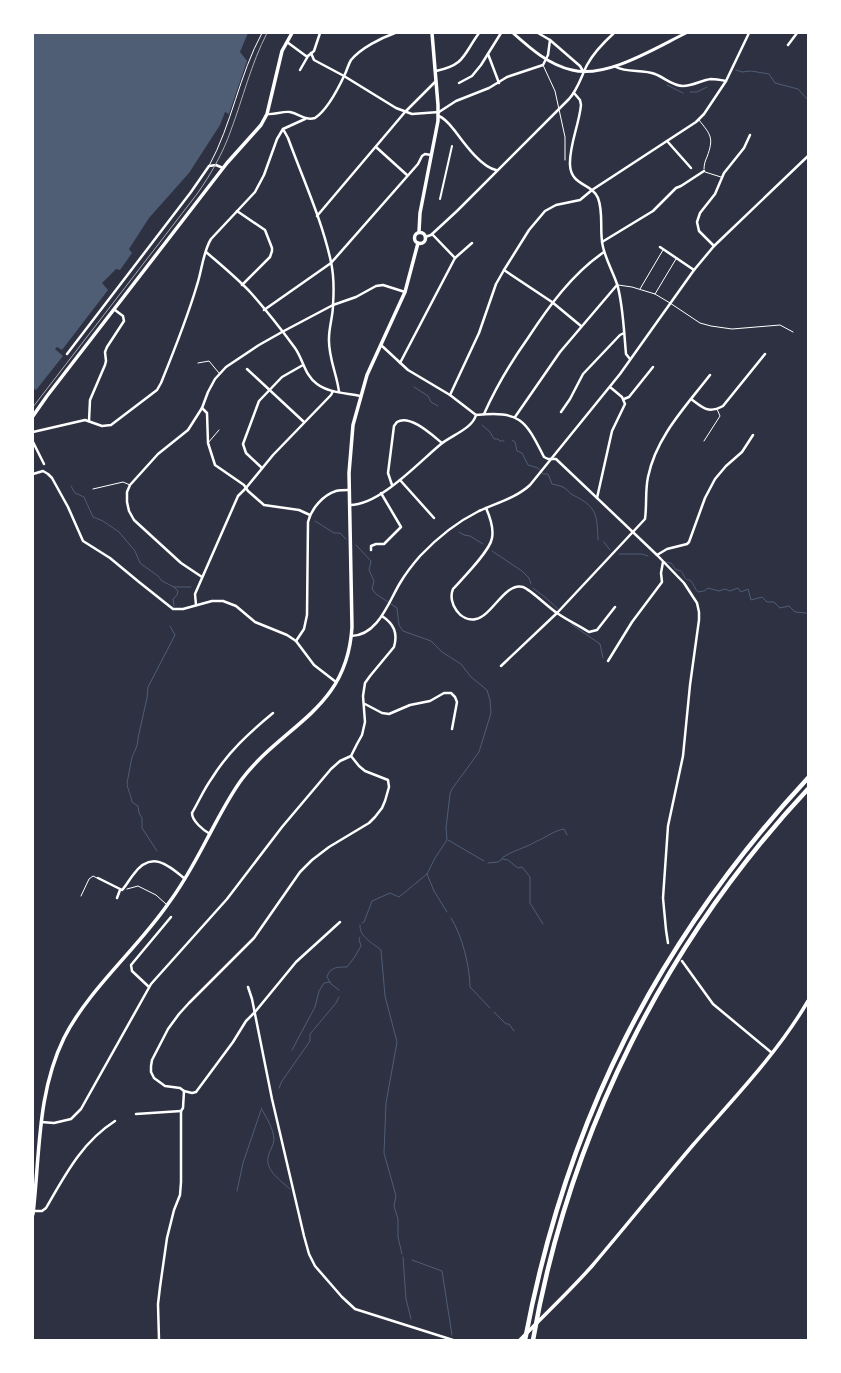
<svg xmlns="http://www.w3.org/2000/svg" width="841" height="1373" viewBox="0 0 841 1373" font-family="Commissioner,sans-serif">
	<style>
		.water { fill: #4f5d75 }
		.lines { fill: none; stroke-linecap: round; stroke-linejoin: round }
		.stream { stroke: #4f5d75; stroke-width: 1 }
		.service { stroke: #fff; stroke-width: 1 }
		.pedestrian { stroke: #fff; stroke-width: 2 }
		.minor { stroke: #fff; stroke-width: 2.5 }
		.tertiary { stroke: #fff; stroke-width: 3 }
		.secondary { stroke: #fff; stroke-width: 3.5 }
		.primary { stroke: #fff; stroke-width: 3.5 }
		.motorway { stroke: #fff; stroke-width: 4.5 }
		.rail { stroke: #abadb3; stroke-width: 1 }
	</style>
	<rect width="100%" height="100%" fill="#2d3142"/>
	<polygon class="water" points="33,33 248,33 240,52 247,61 229,114 225,112 220,125 189,173 149,218 129,249 132,253 120,270 116,269 102,283 108,290 62,350 57,347 55,349 63,356 36,390 33,388"/>
	<g class="lines">
		<g class="stream">
			<polyline points="736,70 742,72 751,71 769,74 775,83 798,89 808,100"/>
			<polyline points="667,85 683,93"/>
			<polyline points="690,92 697,92 707,87"/>
			<polyline points="414,387 428,396 431,402 438,406"/>
			<polyline points="482,425 490,432 494,439 498,439 500,441 504,441"/>
			<path d="M 512,440 L 515,442 L 517,451 L 522,453 L 528,465 L 538,468 L 543,474 L 548,474 L 552,484 C 556,485 563,486 566,489 C 569,491 570,494 573,495 C 597,507 597,514 598,540"/>
			<polyline points="71,486 75,493 84,497 93,517 103,521 119,532 135,551 140,563 158,576 162,581 174,587 178,591 177,595 173,599 174,606"/>
			<polyline points="315,521 334,533 340,533 346,539"/>
			<polyline points="459,532 464,535 470,536 483,544"/>
			<polyline points="604,542 610,550"/>
			<polyline points="356,545 371,561 369,570 374,581 372,589 376,594 397,608 399,625 403,631 431,641 442,652 461,664 471,677 487,690 490,700 491,713 479,752 452,789 450,794 446,828 447,840 435,858 427,874 399,897 390,893 372,901 364,922 362,923"/>
			<polyline points="492,551 522,571 529,578 531,584"/>
			<polyline points="619,554 642,554 648,556"/>
			<path d="M 665,562 L 671,563 L 676,570 C 683,570 682,573 685,578 C 689,582 687,578 691,581 C 694,584 694,588 698,592 L 704,591 L 708,588 L 719,591 L 725,589 L 730,591 L 738,588 L 741,592 L 748,589 L 751,600 L 762,597 L 767,602 L 774,602 L 780,608 L 789,606 L 795,612 L 806,613 L 808,615"/>
			<polyline points="174,587 191,587"/>
			<polyline points="533,588 546,598 558,609"/>
			<polyline points="571,624 600,644 603,658"/>
			<polyline points="448,840 484,861"/>
			<path d="M 157,851 L 142,828 L 142,818 L 139,813 L 138,806 L 132,802 C 131,793 125,787 128,778 C 129,772 130,768 131,762 C 132,753 138,749 138,738 L 147,698 L 148,687 L 175,635 L 170,626"/>
			<path d="M 502,858 C 513,850 526,848 537,841 C 547,837 553,831 564,829 L 567,835"/>
			<polyline points="488,863 498,862 502,859 508,860 518,868 522,867 530,877 530,903 543,924"/>
			<polyline points="427,874 434,891 447,912"/>
			<path d="M 451,918 C 462,935 470,967 470,987 L 490,1008"/>
			<path d="M 360,925 C 359,937 373,943 381,950 L 385,996 L 397,1042 L 386,1103 L 384,1153 L 396,1196 L 394,1206 L 398,1219 L 398,1237 L 402,1254"/>
			<path d="M 339,990 L 331,984 L 327,977 C 330,967 337,967 347,967 L 354,958 L 361,946 L 359,939 L 360,937"/>
			<polyline points="494,1012 506,1024 509,1024 514,1031"/>
			<polyline points="292,1050 315,1007 319,991 324,983 330,982"/>
			<polyline points="279,1088 282,1081 310,1041 310,1034 336,1003 339,997"/>
			<path d="M 261,1108 C 266,1117 274,1129 274,1140 C 274,1144 270,1150 269,1154 C 263,1169 280,1180 290,1189"/>
			<polyline points="237,1191 243,1163 261,1110"/>
			<polyline points="403,1257 406,1299 411,1319"/>
			<polyline points="412,1260 442,1271 452,1335"/>
		</g>
		<g class="service">
			<polyline points="543,65 555,91 565,137 565,160"/>
			<path d="M 699,120 C 711,135 714,138 707,157 C 705,161 704,165 704,169"/>
			<path d="M 209,166 C 232,124 239,75 262,33"/>
			<polyline points="705,172 721,177"/>
			<polyline points="618,285 632,287 655,294 670,303 700,323 711,326 732,329 780,325 793,332"/>
			<polyline points="640,289 663,250"/>
			<polyline points="655,294 676,259"/>
			<polyline points="198,363 209,361 219,373"/>
			<polyline points="704,441 720,416 717,409"/>
			<polyline points="208,443 219,430"/>
			<polyline points="93,489 123,482 130,485"/>
			<polyline points="127,889 138,886 156,895 166,904"/>
			<polyline points="81,896 89,879 93,876 97,878"/>
		</g>
		<polyline class="pedestrian" points="440,199 452,146"/>
		<g class="minor">
			<polyline points="538,33 550,40 580,66 583,71"/>
			<polyline points="287,42 306,56 308,56"/>
			<polyline points="788,45 797,33"/>
			<polyline points="311,53 314,60 344,76 396,108 412,114 439,112 456,101 489,88 507,77 543,65 548,55 550,40"/>
			<polyline points="488,54 499,83"/>
			<path d="M 616,67 C 627,73 643,69 655,74 C 665,78 673,86 683,86 C 693,86 702,80 711,79 C 716,79 721,80 726,81"/>
			<polyline points="300,70 308,56 314,51 320,33"/>
			<path d="M 436,71 C 465,65 463,55 479,33"/>
			<polyline points="459,83 472,76 481,65 501,33"/>
			<path d="M 574,93 L 580,100 L 581,105 C 579,125 569,146 570,165 C 571,186 592,183 598,198 C 604,214 599,231 603,247 C 606,260 613,272 617,284 C 623,303 624,333 626,354 L 630,359"/>
			<path d="M 267,114 C 275,115 282,111 290,112 C 300,114 305,121 315,118 C 327,110 339,87 345,74 C 347,70 348,65 351,60 C 361,48 381,38 395,33"/>
			<path d="M 439,116 C 446,119 450,125 455,131 C 464,143 481,167 496,170"/>
			<path d="M 283,129 L 288,138 C 303,179 322,220 331,262 C 334,276 334,291 333,305 C 333,316 329,327 329,338 C 328,357 337,374 339,392"/>
			<polyline points="667,141 691,168"/>
			<polyline points="376,147 407,175"/>
			<polyline points="237,211 265,230 272,248 272,251 270,257 242,285"/>
			<polyline points="317,216 405,112 436,81"/>
			<polyline points="432,234 455,258"/>
			<path d="M 425,237 L 431,235 L 457,211 L 569,99 C 578,89 581,77 587,65 C 594,52 603,43 614,33"/>
			<polyline points="602,242 653,211 676,188 681,186 704,171"/>
			<polyline points="714,246 699,231 697,222 700,213 715,194 724,173 744,148 750,135"/>
			<polyline points="660,247 694,270"/>
			<path d="M 206,252 C 221,265 237,278 251,293 C 266,310 281,329 295,348 C 303,359 305,376 317,384 C 329,393 346,393 360,396"/>
			<polyline points="504,270 552,302 581,326"/>
			<polyline points="264,310 331,263 418,164 422,156 425,154 431,155"/>
			<path d="M 381,345 L 408,370 L 450,395 L 476,415 C 520,411 525,419 544,457 L 548,459 L 556,459 L 657,555 L 684,583 L 697,603 L 699,612 L 699,620 L 690,685 L 683,756 L 668,826 L 663,898 L 666,930 L 668,943"/>
			<polyline points="67,354 191,192 209,166 216,165 223,168"/>
			<polyline points="400,363 455,258 472,243"/>
			<polyline points="247,369 304,422"/>
			<polyline points="450,395 479,333 496,284 504,270 529,230 545,211 556,205 580,200 592,190 696,122 704,114 726,81 749,33"/>
			<polyline points="624,399 629,397 653,367"/>
			<path d="M 691,399 C 703,408 708,414 723,406 L 765,354"/>
			<polyline points="202,408 207,413 208,443 215,465 244,485 248,491 264,505 299,510 310,515"/>
			<polyline points="561,412 570,399 583,374 620,335 624,333"/>
			<path d="M 484,414 C 496,387 511,362 528,338 C 549,306 572,274 604,252"/>
			<polyline points="515,417 560,352 617,285"/>
			<polyline points="89,421 90,400 105,365 106,361 105,352 107,347 124,321 123,316 115,310"/>
			<path d="M 33,432 L 85,420 L 102,426 L 111,425 L 157,390 L 161,383 C 174,351 187,319 197,285 C 202,270 203,252 211,239 L 255,192 L 264,175 L 277,139 L 283,129 L 305,119"/>
			<polyline points="33,442 44,464"/>
			<polyline points="262,468 246,453 243,444 259,401 282,377 303,365"/>
			<polyline points="33,474 43,471 48,474 52,478 68,507 83,541 110,558 139,582 173,609 183,609 212,601 223,601 236,606 255,622 287,635 296,641 314,665 336,682"/>
			<polyline points="400,480 434,518"/>
			<path d="M 392,485 L 388,473 L 394,426 L 397,422 C 410,414 432,435 442,443"/>
			<polyline points="597,498 612,431 625,404 622,397 610,387"/>
			<path d="M 350,505 C 380,505 419,462 441,444 C 452,435 472,429 476,415"/>
			<path d="M 486,508 C 490,517 494,528 492,538 C 490,551 463,578 453,589 C 447,603 461,623 476,619 C 492,616 505,582 523,587 C 531,590 548,607 557,613 C 567,620 578,625 589,632 L 597,630 L 615,607"/>
			<polyline points="371,550 371,546 376,544 384,544 401,527 381,493"/>
			<polyline points="657,555 667,549 687,544 689,542 705,498 715,479 726,466 742,452 753,435"/>
			<polyline points="202,577 181,563 134,520 129,511 127,502 127,492 130,485 158,454 188,430 202,408 208,392 215,379 226,367 259,345 282,332 333,305 356,297 376,286 383,285 405,292"/>
			<polyline points="196,605 195,594 238,496 246,488 273,455 331,395 333,391"/>
			<path d="M 351,636 C 378,636 389,601 400,583 C 406,573 413,564 420,556 C 437,538 457,522 479,511 C 496,503 516,498 530,485 L 620,374 L 694,270 L 714,246 L 808,156"/>
			<path d="M 296,641 L 304,629 L 307,615 L 308,522 C 311,509 323,495 336,491 C 340,490 345,490 349,490"/>
			<polyline points="608,661 632,622 662,582 661,573 663,562"/>
			<path d="M 501,666 L 557,613 L 645,519 C 647,505 645,491 648,477 C 656,437 686,406 710,375"/>
			<polyline points="365,704 382,713 389,714 410,705 430,701 444,693 451,693 455,697 457,702 452,729"/>
			<path d="M 210,834 C 203,830 192,821 192,813 C 199,801 204,789 212,778 C 228,752 250,732 273,713"/>
			<path d="M 98,878 L 122,890 C 126,886 129,880 133,875 C 151,850 167,864 185,879"/>
			<polyline points="117,898 120,890"/>
			<polyline points="340,922 296,962 255,1012 246,1021 233,1042 196,1092 192,1093 184,1091 180,1088 165,1086 154,1078 151,1072 151,1066 152,1060 168,1029 179,1014 189,1003 254,938 300,872 312,860 329,847 369,823 375,817 382,808 385,801 389,787 388,780 365,771 359,766 351,756"/>
			<polyline points="682,961 713,1004 772,1053"/>
			<polyline points="149,987 132,971 131,965 171,917"/>
			<polyline points="248,987 252,999 272,1099 304,1236 309,1254 315,1266 342,1297 355,1309 453,1340"/>
			<polyline points="136,1114 181,1111"/>
			<path d="M 41,1122 L 54,1123 L 71,1119 L 81,1109 L 151,984 L 227,899 L 282,827 L 331,769 L 340,761 L 351,756 L 357,744 L 362,735 L 365,722 L 363,696 L 365,683 L 370,676 L 394,647 C 398,633 394,624 382,616"/>
			<path d="M 33,1211 L 42,1211 L 46,1208 C 65,1175 82,1142 115,1121"/>
			<polyline points="159,1340 158,1304 160,1287 167,1238 174,1210 180,1195 181,1182 181,1111 183,1108 184,1091"/>
		</g>
		<path class="tertiary" d="M 513,33 C 531,49 549,65 572,70 C 606,79 655,48 686,33"/>
		<g class="secondary">
			<polyline points="419,232 420,213 438,121 438,105 432,33"/>
			<circle cx="420" cy="238" r="5.5"/>
			<path d="M 33,1214 C 40,1154 37,1093 64,1038 C 88,990 137,949 168,904 C 183,884 195,862 207,839 C 218,819 228,798 242,779 C 285,723 347,710 352,627 L 349,473 L 353,425 L 367,375 L 405,292 L 418,243"/>
			<path d="M 520,1340 C 544,1315 569,1292 592,1266 C 626,1226 659,1185 693,1145 C 733,1099 777,1054 808,1001"/>
		</g>
		<polyline class="primary" points="33,416 47,396 227,163 261,125 267,114 282,51 292,33"/>
		<g class="motorway">
			<path d="M 525,1340 C 566,1122 657,941 808,778"/>
			<path d="M 533,1340 C 569,1134 665,942 808,789"/>
		</g>
		<path class="rail" d="M 33,407 L 197,194 C 211,174 223,153 231,130 C 243,98 251,64 267,33"/>
	</g>
	<rect width="841" height="1373" fill="none" stroke="#ffffff" stroke-width="68"/>
</svg>
